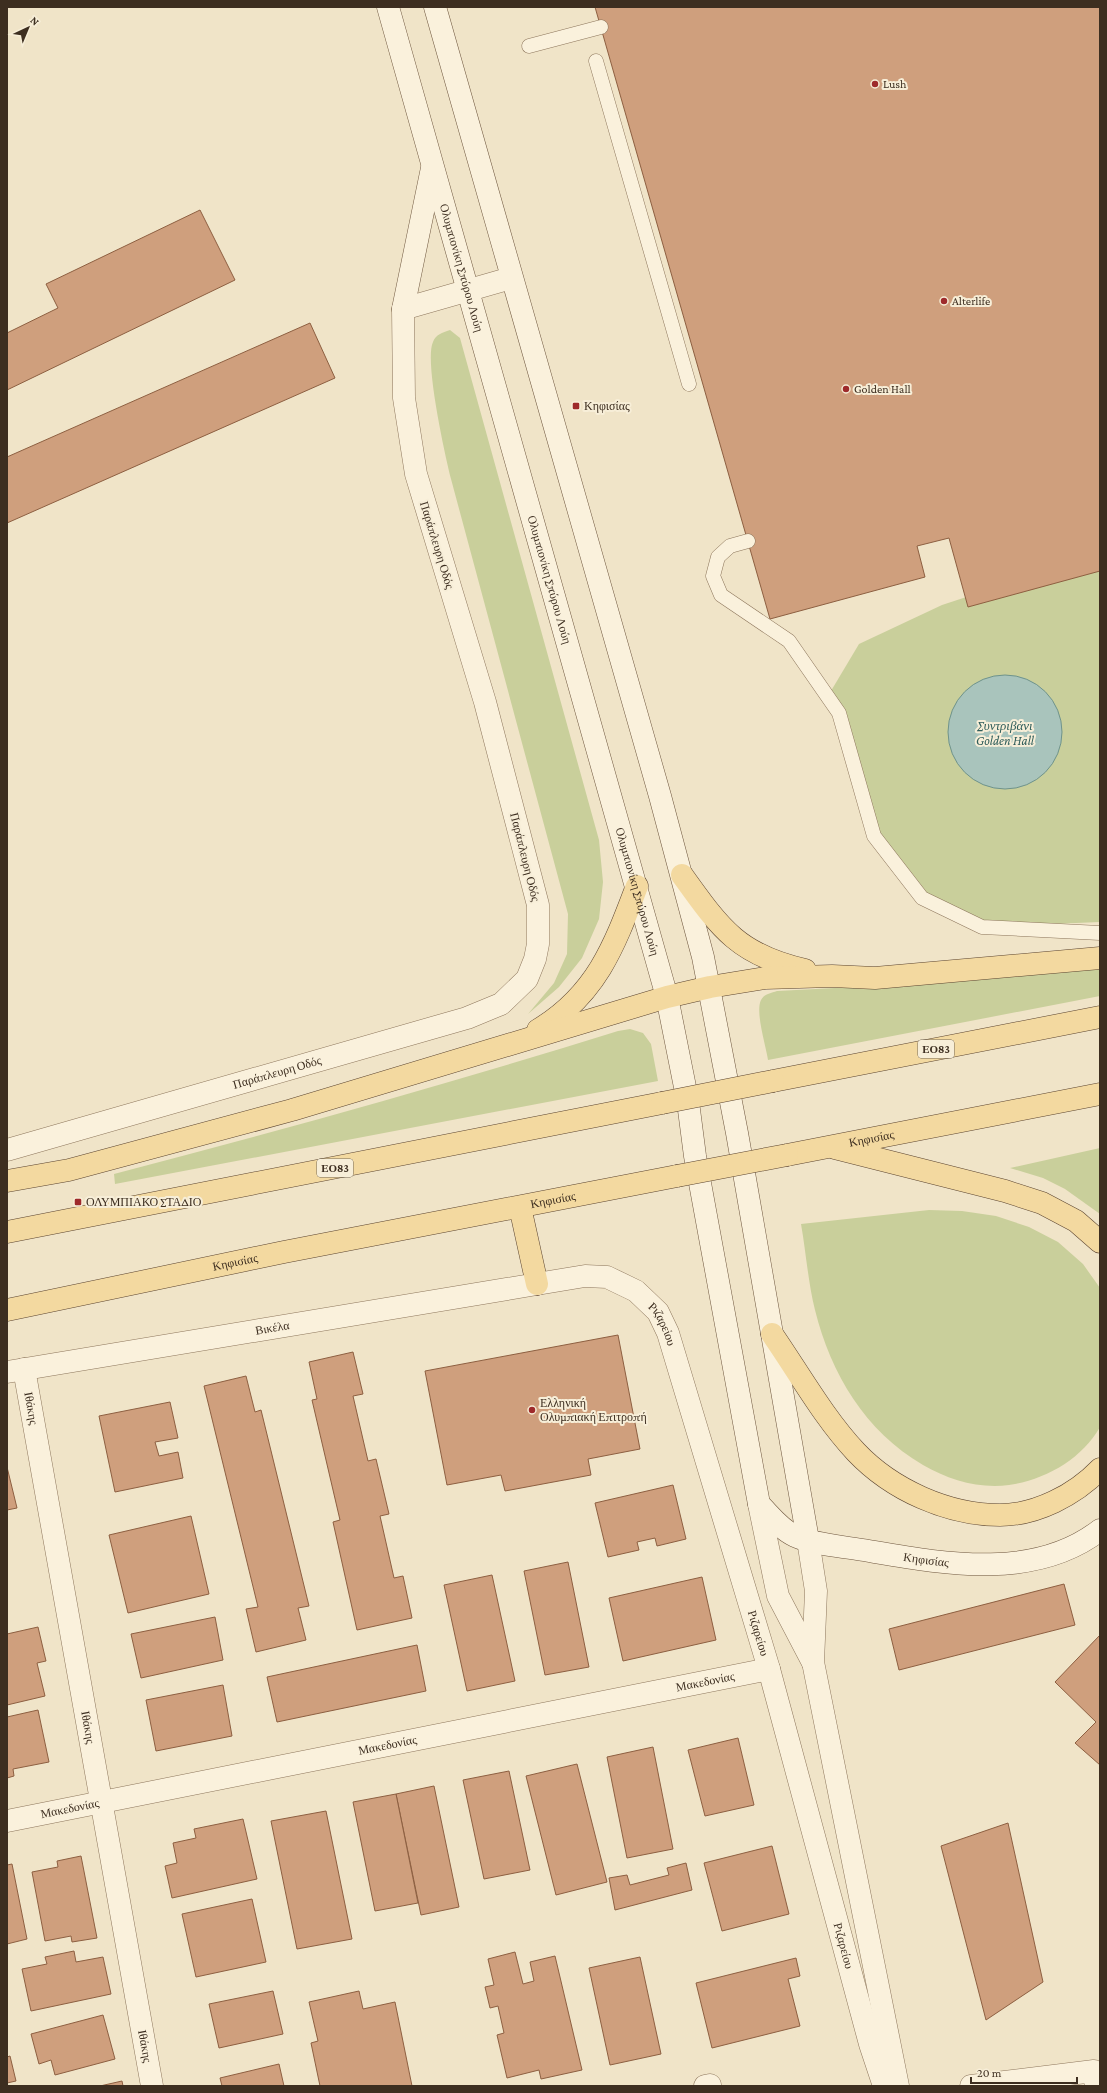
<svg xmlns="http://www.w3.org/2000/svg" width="1107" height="2093" viewBox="0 0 1107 2093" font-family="'Crimson Pro',serif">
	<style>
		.green { fill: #c9cf9b }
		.water { fill: #a9c4bc; stroke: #6f938a }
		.building { fill: #cf9f7d; stroke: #8d5f41 }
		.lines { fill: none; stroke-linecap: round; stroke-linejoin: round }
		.service-casing { stroke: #8d765c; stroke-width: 15 }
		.minor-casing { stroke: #8d765c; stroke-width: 23 }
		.tertiary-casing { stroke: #8d765c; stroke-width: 23 }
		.secondary-casing { stroke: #6f573f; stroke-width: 23 }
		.primary-casing { stroke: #5b4430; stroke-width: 23 }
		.service { stroke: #faf1dc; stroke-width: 14 }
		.minor { stroke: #faf1dc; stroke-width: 22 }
		.tertiary { stroke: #faf1dc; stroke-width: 22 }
		.secondary { stroke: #faf1dc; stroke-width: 22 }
		.primary { stroke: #f3d9a0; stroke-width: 22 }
		.primary-bridge-casing { stroke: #5b4430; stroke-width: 23; stroke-linecap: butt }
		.primary-bridge { stroke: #f3d9a0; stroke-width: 22 }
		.poi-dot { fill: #9e2a2b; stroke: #f7eed8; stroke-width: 1.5 }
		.labels { text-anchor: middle; stroke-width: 4; stroke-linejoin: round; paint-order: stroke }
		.shield { fill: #f7eed8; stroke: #756857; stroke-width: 1 }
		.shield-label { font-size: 11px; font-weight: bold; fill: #3d2e20 }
		.poi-label { font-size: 12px; fill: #3d2e20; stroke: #f7eed8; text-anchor: start }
		.street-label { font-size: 12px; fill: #3d2e20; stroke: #f7eed8 }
		.water-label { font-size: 13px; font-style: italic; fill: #2f5d5a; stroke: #f7eed8 }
	</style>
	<rect width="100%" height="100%" fill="#f0e4c8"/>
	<g class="green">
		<path d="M 450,330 L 460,338 L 599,840 L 603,882 L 599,919 L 582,958 L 559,987 L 528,1014 L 554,983 L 567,954 L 568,914 L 451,479 C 445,455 424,360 433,342 C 436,334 442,333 450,330 Z"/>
		<polygon points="1100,553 1100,922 982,927 922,898 874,836 828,696 859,644 942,605"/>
		<path d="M 1100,968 L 1100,996 L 768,1060 C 766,1046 755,1012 761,1000 C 764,994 771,993 777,991 L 912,984 Z"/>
		<path d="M 630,1029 L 643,1033 L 651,1044 L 658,1081 L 115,1184 L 114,1174 C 283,1130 451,1083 618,1031 Z"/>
		<polygon points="1100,1148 1100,1214 1065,1189 1043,1178 1010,1168"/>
		<path d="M 929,1210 L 962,1211 L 996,1216 L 1029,1227 L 1058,1242 L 1083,1264 L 1100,1288 L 1100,1427 C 1082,1459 1045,1480 1009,1485 C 979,1489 949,1480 923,1465 C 865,1431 831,1374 815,1310 C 808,1282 806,1252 801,1224 Z"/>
	</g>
	<circle class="water" cx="1005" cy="732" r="57"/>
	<g class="building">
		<polygon points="595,7 1100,7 1100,571 968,607 949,538 917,546 925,577 770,619"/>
		<polygon points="200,210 235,280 7,390 7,333 58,308 46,284"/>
		<polygon points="310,323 335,378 7,523 7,457"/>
		<polygon points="618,1335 640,1449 588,1459 591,1475 505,1491 501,1475 447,1485 425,1371"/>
		<polygon points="353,1352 363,1394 353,1396 368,1461 376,1459 389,1514 380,1516 394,1578 403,1576 412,1618 357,1630 333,1522 340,1520 312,1400 317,1399 309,1362"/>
		<polygon points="246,1376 255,1412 261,1410 309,1606 298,1608 306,1640 256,1652 246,1609 258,1607 204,1386"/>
		<polygon points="170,1402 178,1438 155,1442 159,1456 178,1452 183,1478 115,1492 99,1416"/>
		<polygon points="7,1467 17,1508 7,1510"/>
		<polygon points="673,1485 686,1539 657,1546 655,1538 637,1542 639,1550 608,1557 595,1503"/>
		<polygon points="191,1516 209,1594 128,1613 109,1535"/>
		<polygon points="568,1562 589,1667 545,1675 524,1571"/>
		<polygon points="492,1575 515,1681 467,1691 444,1585"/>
		<polygon points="702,1577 716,1640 623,1661 609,1598"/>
		<polygon points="1064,1584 1075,1625 899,1670 889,1629"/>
		<polygon points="215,1617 223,1660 141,1678 131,1634"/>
		<polygon points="38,1627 46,1661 37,1663 45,1696 7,1705 7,1634"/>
		<polygon points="1100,1635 1100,1765 1075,1743 1096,1722 1055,1682"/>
		<polygon points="417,1645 426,1691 277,1722 267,1677"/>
		<polygon points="223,1685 232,1736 156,1751 146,1700"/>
		<polygon points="38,1710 49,1762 13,1769 14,1776 7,1778 7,1717"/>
		<polygon points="738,1738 754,1805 705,1816 688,1750"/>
		<polygon points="653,1747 673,1849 627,1858 607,1757"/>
		<polygon points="577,1764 607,1882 556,1895 526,1776"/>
		<polygon points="509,1771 530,1870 484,1879 463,1780"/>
		<polygon points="434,1786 459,1907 421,1915 396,1794"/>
		<polygon points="396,1794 418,1903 375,1911 353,1802"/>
		<polygon points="326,1811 352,1939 297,1949 271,1821"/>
		<polygon points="243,1819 257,1879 172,1898 165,1866 177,1863 173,1843 196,1838 194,1829"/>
		<polygon points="1008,1823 1043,1982 986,2020 941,1846"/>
		<polygon points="772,1846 789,1914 722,1931 704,1863"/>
		<polygon points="81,1856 97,1938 72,1942 71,1936 45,1941 32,1872 58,1867 57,1861"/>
		<polygon points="686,1863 692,1890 615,1910 609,1878 627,1875 630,1885 669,1875 667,1868"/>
		<polygon points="12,1864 27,1939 7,1944 7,1865"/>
		<polygon points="252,1899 266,1962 196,1977 182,1914"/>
		<polygon points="74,1951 76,1962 103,1957 111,1994 31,2011 22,1969 47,1964 45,1957"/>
		<polygon points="515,1952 523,1984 534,1981 530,1962 555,1956 582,2070 541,2079 539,2070 507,2078 497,2035 504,2033 498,2006 490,2008 485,1987 494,1985 488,1959"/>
		<polygon points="640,1957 661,2054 610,2065 589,1968"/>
		<polygon points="796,1958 800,1976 788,1979 800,2026 712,2048 696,1983"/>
		<polygon points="273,1991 283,2034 219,2048 209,2004"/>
		<polygon points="359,1991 363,2009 395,2002 412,2086 320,2086 311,2043 318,2041 309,2002"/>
		<polygon points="103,2015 115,2059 55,2075 51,2060 39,2064 31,2034"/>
		<polygon points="10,2056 16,2081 7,2083 7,2057"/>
		<polygon points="279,2064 284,2086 222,2086 220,2078"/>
		<polygon points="122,2081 123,2086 100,2086"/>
	</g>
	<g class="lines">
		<g class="service-casing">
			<g id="service">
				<polyline points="529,46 601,27"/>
				<polyline points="596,61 689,384"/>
				<polyline points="748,541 730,546 718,557 713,576 721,595 789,641 839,713 874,836 922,898 982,927 1100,933"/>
			</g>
		</g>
		<g class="minor-casing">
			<g id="minor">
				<path id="s1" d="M 24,1369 L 152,2086"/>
				<path id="s2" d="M 7,1372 L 537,1284"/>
				<path id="s3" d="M 7,1821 L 769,1669"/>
				<polyline points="705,2086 710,2085"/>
				<polyline points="971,2086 1094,2071 1096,2086"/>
			</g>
		</g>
		<g class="tertiary-casing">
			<g id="tertiary">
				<path id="s4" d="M 7,1150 L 467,1018 L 501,1004 L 527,979 L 535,959 L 538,944 L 538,905 L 485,702 L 416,474 L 404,398 L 403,309 L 511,278"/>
				<path id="s5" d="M 537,1284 L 585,1276 L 607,1277 L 636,1291 L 658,1312 L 668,1333 L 769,1669 L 870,2044 L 884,2086"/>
				<polyline points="759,1504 778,1596 812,1661"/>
				<polyline points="808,1540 816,1591 813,1662 898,2086"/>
			</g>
		</g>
		<g class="secondary-casing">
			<g id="secondary">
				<path id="s6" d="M 388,7 L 667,997 L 688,1102 L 695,1156 L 759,1504 C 770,1515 780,1529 795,1536 C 815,1545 841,1546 863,1550 C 940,1563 1033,1582 1100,1530"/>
				<polyline points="435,7 660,796 703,957 737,1133 808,1540"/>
				<polyline points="403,309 432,168"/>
			</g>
		</g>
		<g class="primary-casing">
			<g id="primary">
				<path d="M 682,875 C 720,928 738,955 805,970"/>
				<path d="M 538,1030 C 596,995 614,947 637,886"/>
				<polyline points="773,1081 1100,1017"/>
				<polyline points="835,1148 1005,1191 1042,1203 1076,1221 1100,1242"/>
				<path id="s7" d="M 787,1155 L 1100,1094"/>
				<polyline points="7,1181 69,1170 292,1110 667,997 710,987 765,978 832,976 875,978 1100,958"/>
				<polyline points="520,1207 537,1284"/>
				<polyline points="7,1232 662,1103"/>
				<path id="s8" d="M 7,1310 L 284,1252 L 677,1176"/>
				<path d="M 772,1334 C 799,1373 824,1418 856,1452 C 892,1490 948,1515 1000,1515 C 1036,1515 1075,1495 1100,1469"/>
			</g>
		</g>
		<use href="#service" class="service"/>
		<use href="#minor" class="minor"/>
		<use href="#tertiary" class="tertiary"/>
		<use href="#secondary" class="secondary"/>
		<use href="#primary" class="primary"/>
		<g class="primary-bridge-casing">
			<g id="primary-bridge">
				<polyline points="662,1103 773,1081"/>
				<polyline points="677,1176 787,1155"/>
			</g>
		</g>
		<use href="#primary-bridge" class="primary-bridge"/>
	</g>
	<g class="poi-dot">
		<circle cx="875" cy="84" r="4"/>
		<circle cx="944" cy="301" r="4"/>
		<circle cx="846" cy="389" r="4"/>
		<rect x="572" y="402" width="8" height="8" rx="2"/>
		<rect x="74" y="1198" width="8" height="8" rx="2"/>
		<circle cx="532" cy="1410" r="4"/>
	</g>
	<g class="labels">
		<g class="shield">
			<rect x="918" y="1040" width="36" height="18" rx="3"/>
			<rect x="317" y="1159" width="36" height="18" rx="3"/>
		</g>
		<g class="shield-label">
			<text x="936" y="1053">ΕΟ83</text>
			<text x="335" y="1172">ΕΟ83</text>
		</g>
		<g class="poi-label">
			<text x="883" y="88">Lush</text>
			<text x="952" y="305">Alterlife</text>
			<text x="854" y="393">Golden Hall</text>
			<text x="584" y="410">Κηφισίας</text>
			<text x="86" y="1206">ΟΛΥΜΠΙΑΚΟ ΣΤΑΔΙΟ</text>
			<text x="540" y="1407">Ελληνική<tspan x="540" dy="14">Ολυμπιακή Επιτροπή</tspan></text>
		</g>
		<g class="street-label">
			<text dy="4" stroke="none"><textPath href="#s6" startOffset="271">Ολυμπιονίκη Σπύρου Λούη</textPath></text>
			<text transform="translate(437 545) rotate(73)" y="4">Παράπλευρη Οδός</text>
			<text dy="4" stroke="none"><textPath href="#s6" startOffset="595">Ολυμπιονίκη Σπύρου Λούη</textPath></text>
			<text transform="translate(525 857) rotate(76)" y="4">Παράπλευρη Οδός</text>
			<text dy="4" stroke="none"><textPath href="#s6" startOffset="919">Ολυμπιονίκη Σπύρου Λούη</textPath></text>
			<text dy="4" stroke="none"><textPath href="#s4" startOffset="281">Παράπλευρη Οδός</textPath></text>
			<text dy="4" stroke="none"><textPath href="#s7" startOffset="86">Κηφισίας</textPath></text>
			<text dy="4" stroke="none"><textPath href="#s8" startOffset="557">Κηφισίας</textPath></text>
			<text dy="4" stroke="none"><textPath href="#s8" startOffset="233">Κηφισίας</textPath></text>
			<text dy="4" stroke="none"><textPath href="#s5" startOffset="146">Ριζαρείου</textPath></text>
			<text dy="4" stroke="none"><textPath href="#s2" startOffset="269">Βικέλα</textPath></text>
			<text dy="4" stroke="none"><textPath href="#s1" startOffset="40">Ιθάκης</textPath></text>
			<text dy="4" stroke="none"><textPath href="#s6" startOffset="1726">Κηφισίας</textPath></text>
			<text dy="4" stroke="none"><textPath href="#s5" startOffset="470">Ριζαρείου</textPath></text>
			<text dy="4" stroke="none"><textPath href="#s3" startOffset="712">Μακεδονίας</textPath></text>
			<text dy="4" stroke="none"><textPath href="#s1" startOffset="364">Ιθάκης</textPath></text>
			<text dy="4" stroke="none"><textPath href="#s3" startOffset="388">Μακεδονίας</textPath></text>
			<text dy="4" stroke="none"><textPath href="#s3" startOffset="64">Μακεδονίας</textPath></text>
			<text dy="4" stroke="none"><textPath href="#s5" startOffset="794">Ριζαρείου</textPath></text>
			<text dy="4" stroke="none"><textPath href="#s1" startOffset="688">Ιθάκης</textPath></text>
		</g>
		<g class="water-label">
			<text x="1005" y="730">Συντριβάνι<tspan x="1005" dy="15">Golden Hall</tspan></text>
		</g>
	</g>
	<rect width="1107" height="2093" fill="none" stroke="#3d2e20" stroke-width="16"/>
	<g transform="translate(28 28) rotate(44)" stroke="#f7eed8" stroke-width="3" paint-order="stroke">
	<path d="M0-3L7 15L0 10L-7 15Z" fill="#3d2e20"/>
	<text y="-6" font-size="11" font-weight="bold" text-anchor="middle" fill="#3d2e20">N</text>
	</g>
	<path d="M971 2077v6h106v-6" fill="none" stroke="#3d2e20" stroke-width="2"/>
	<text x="977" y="2077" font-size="12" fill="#3d2e20" stroke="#f7eed8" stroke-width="3" paint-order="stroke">20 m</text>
</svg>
